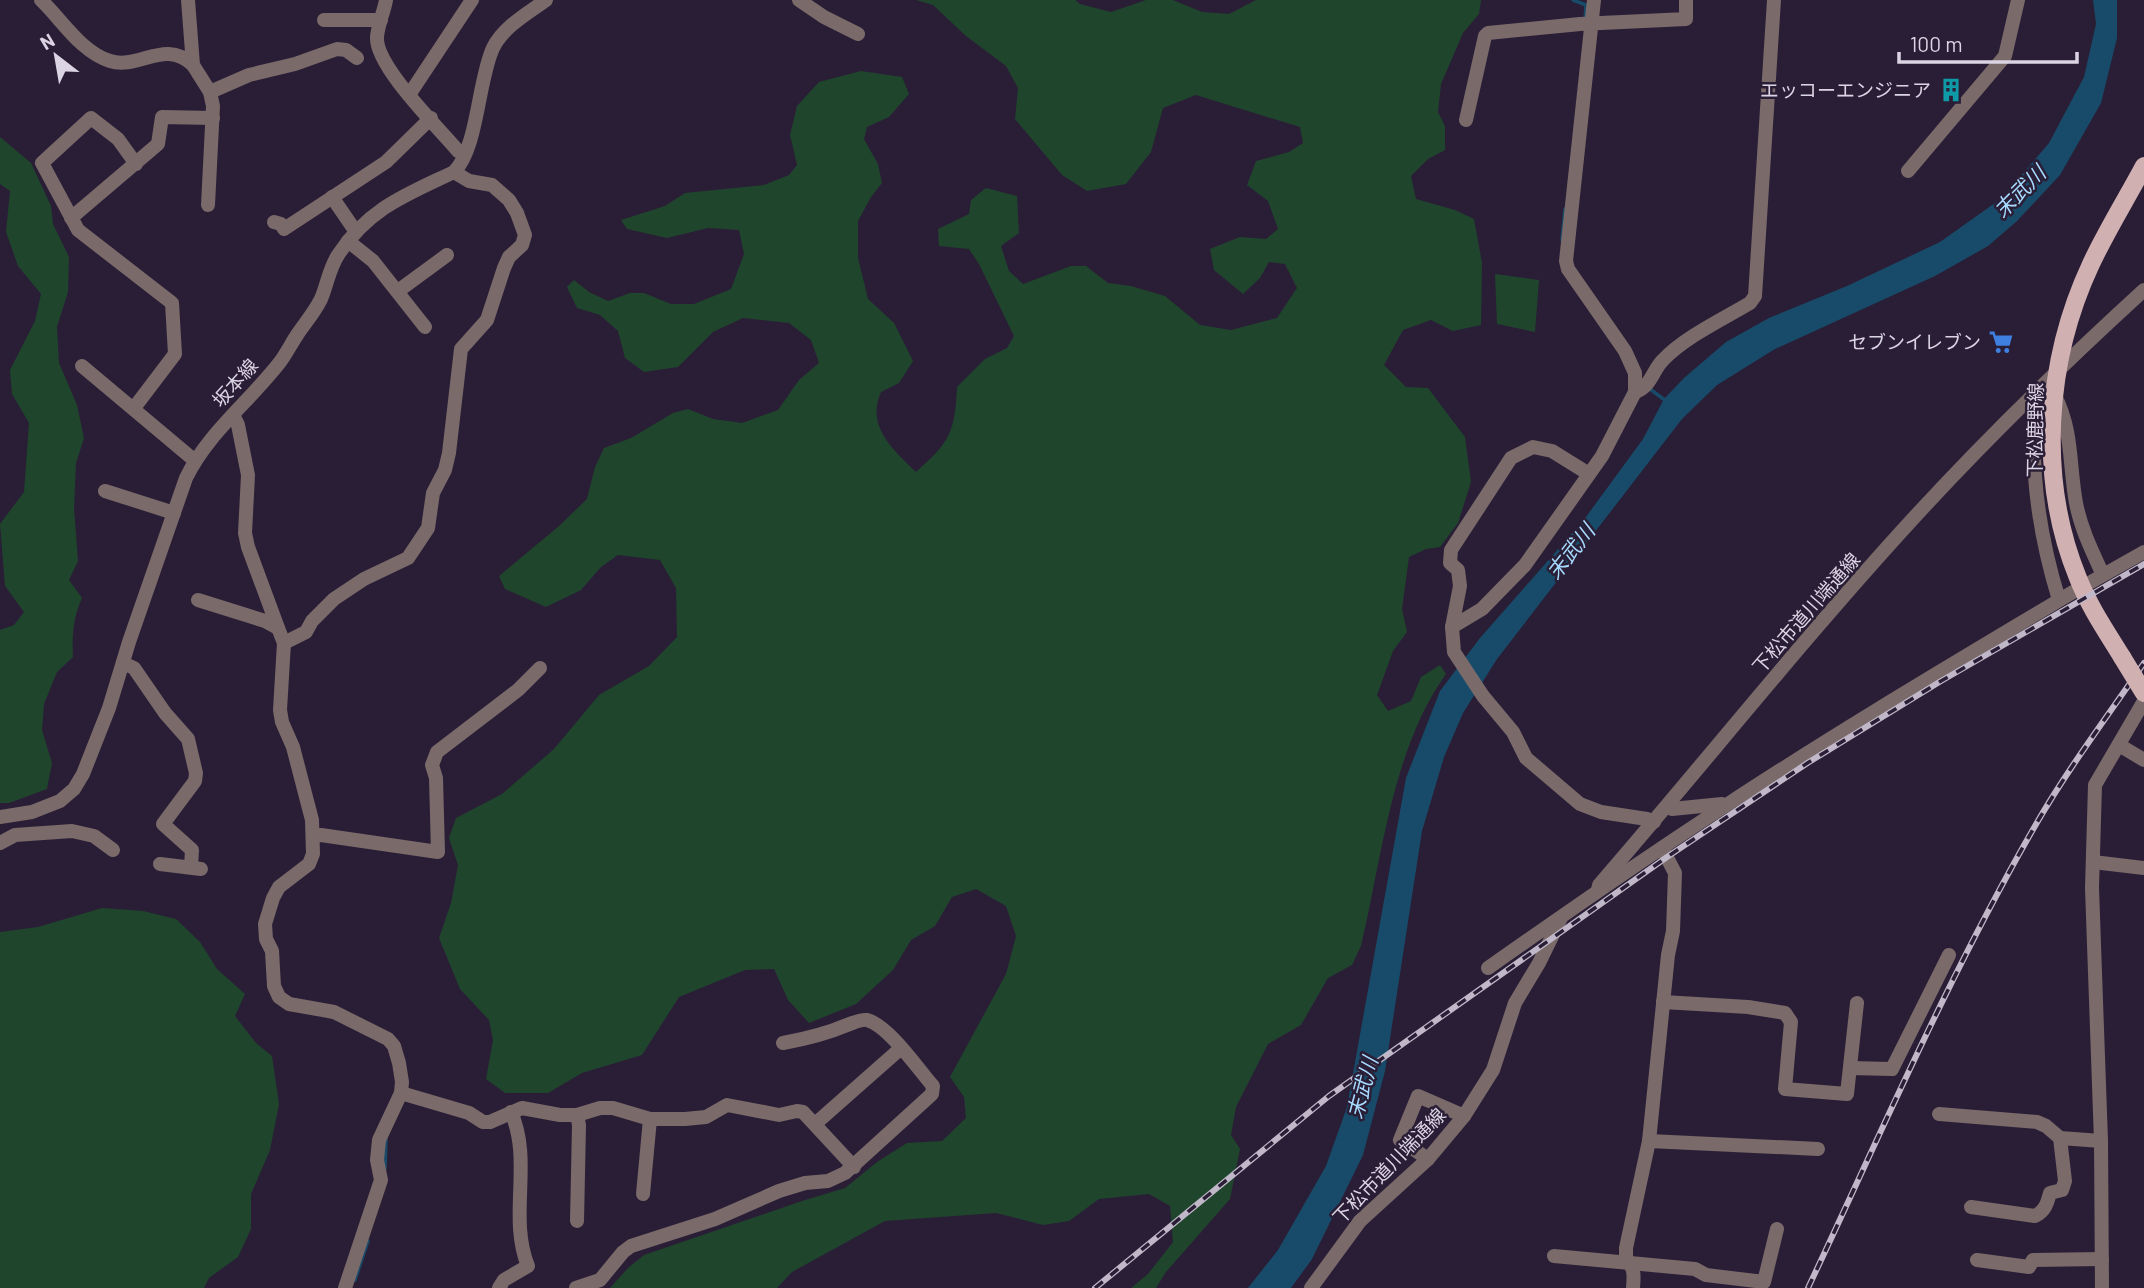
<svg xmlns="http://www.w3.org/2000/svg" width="2144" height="1288" viewBox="0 0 2144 1288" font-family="Barlow,'Noto Sans JP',sans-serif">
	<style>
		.green { fill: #1f452d }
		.water { fill: #184b69 }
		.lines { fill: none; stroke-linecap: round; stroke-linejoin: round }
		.stream { stroke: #184b69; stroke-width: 3.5 }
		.minor { stroke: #7a6a6a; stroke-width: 14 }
		.major { stroke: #d1b0b1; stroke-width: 18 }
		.rail-casing { stroke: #c0b8c9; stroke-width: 6 }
		.rail { stroke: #2a1e36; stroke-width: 3.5; stroke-dasharray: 10; stroke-linecap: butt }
		.major-bridge { stroke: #d1b0b1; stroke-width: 18 }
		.labels { text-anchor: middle; stroke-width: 5; stroke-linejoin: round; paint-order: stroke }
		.poi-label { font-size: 19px; fill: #dbd4e4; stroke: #2a1e36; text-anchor: end }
		.street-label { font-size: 19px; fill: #dbd4e4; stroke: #2a1e36 }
		.water-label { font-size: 21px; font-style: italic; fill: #a6dafe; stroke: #2a1e36 }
	</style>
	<rect width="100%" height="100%" fill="#2a1e36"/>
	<g class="green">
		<path d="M 916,0 L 1075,0 L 1080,4 L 1111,12 L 1146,0 L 1173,0 L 1202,12 L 1229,14 L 1256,0 L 1481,0 L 1479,14 L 1463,33 L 1441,84 L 1438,112 L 1445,126 L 1445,150 L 1428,159 L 1411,176 L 1416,199 L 1455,210 L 1474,219 L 1482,263 L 1481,325 L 1453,331 L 1431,320 L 1403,330 L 1384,365 L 1406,387 L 1428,388 L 1465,437 L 1471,482 L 1458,523 L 1440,547 L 1426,549 L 1409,557 L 1402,609 L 1407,632 L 1393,651 L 1377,695 L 1388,711 L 1411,701 L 1421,677 L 1440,665 L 1446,674 C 1392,749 1382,858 1361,946 L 1352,965 L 1328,978 L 1301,1025 L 1268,1044 L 1236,1107 L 1231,1135 L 1240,1149 L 1230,1199 L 1166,1272 L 1156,1288 L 1131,1288 L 1148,1274 L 1173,1242 L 1170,1206 L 1149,1194 L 1099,1199 L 1069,1221 L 1043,1225 L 996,1213 L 885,1221 L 792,1272 L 777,1288 L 610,1288 L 628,1268 L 644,1255 L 802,1201 L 845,1188 L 877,1162 L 907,1143 L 942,1141 L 966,1118 L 964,1097 L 950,1077 L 1006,974 L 1016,936 L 1006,906 L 976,889 L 952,897 L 935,926 L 911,940 L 893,970 L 856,1004 L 809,1023 L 788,1000 L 774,969 L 745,970 L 679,997 L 642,1055 L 582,1073 L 548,1093 L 505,1093 L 486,1079 L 493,1040 L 489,1020 L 460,989 L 439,938 L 451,903 L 458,865 L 449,838 L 456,818 L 502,794 L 554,749 L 599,695 L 649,666 L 677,637 L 676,588 L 660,560 L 618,555 L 601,567 L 581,590 L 546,607 L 505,589 L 499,576 L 559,526 L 587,499 L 595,467 L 604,448 L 631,438 L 673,413 L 688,409 L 713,419 L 742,423 L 778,410 L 799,380 L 819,363 L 811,340 L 789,323 L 743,318 L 713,332 L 678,367 L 644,372 L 625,358 L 618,331 L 600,315 L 577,308 L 567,287 L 574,280 L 589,292 L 608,301 L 630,293 L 644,293 L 671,304 L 694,304 L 731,289 L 744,254 L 739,230 L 708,228 L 667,238 L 627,229 L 621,220 L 665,206 L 685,193 L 764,185 L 789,175 L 797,165 L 790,135 L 797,106 L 819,82 L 861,71 L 902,77 L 909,94 L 889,117 L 867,127 L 864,139 L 878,164 L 882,183 L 871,197 L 858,221 L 858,258 L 868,299 L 894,323 L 913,361 L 899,383 L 881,392 C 866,426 892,449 916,472 C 950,442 955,432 957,387 L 985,359 L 1007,348 L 1014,336 L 979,264 L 969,249 L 939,246 L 938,229 L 969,214 L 971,200 L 986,188 L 1017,196 L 1019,233 L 1001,246 L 1009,271 L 1023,284 L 1071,266 L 1086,266 L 1108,283 L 1131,286 L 1165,296 L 1200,325 L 1231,330 L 1277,318 L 1297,288 L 1285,264 L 1269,262 L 1260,278 L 1243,294 L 1214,270 L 1210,249 L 1240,237 L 1266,239 L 1278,229 L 1268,201 L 1247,185 L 1256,161 L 1289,152 L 1303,143 L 1300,127 L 1196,95 L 1163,108 L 1151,152 L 1126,184 L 1087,191 L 1062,175 L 1015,119 L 1018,88 L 1006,66 L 966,36 L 933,5 Z"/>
		<path d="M 0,137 L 31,163 L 51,206 L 53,224 L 69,257 L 68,292 L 57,327 L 59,363 L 77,405 L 84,438 L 76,463 L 74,508 L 78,561 L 69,580 L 82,598 C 73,618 72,635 73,657 L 57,672 L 44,704 L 42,730 L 52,763 L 47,789 L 9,803 L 0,803 L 0,630 L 14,625 L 24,612 L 5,586 L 0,524 L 24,492 L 29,423 L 12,394 L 10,370 L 35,321 L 41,294 L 18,266 L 6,232 L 10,191 L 0,184 Z"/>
		<polygon points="1495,274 1539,280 1535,332 1497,324"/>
		<polygon points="102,908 143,911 176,919 200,942 217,969 245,994 235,1016 256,1043 272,1056 279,1104 270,1150 251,1194 251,1229 238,1257 209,1278 204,1288 0,1288 0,932 38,927"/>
	</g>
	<polygon class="water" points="2093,0 2117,0 2117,38 2101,103 2060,175 2017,221 1988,246 1935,276 1775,349 1717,385 1682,419 1497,659 1463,713 1444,757 1422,831 1385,1071 1363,1155 1312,1259 1291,1288 1248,1288 1278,1250 1326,1166 1347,1107 1406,778 1440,691 1480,638 1583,521 1643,439 1664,399 1684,378 1726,342 1769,318 1847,286 1940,242 2002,198 2049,143 2084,77 2096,24"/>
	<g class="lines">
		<g class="stream">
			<polyline points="1573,0 1586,5 1585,21"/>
			<polyline points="1562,240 1565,209"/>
			<polyline points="1650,389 1666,401"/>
			<polyline points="385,1169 386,1138"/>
			<polyline points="355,1280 368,1241"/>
		</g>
		<g class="minor">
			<path d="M 41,0 C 62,20 81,52 110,61 C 139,70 165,38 193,65"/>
			<polyline points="188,0 193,65 210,92 213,106 208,205"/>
			<path d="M 386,0 C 384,12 378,24 377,37 C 375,66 439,128 458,151 L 465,154"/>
			<polyline points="799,0 824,17 858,34"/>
			<polyline points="1594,0 1566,261 1568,269 1625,351 1635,373 1635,392 1602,456 1525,565 1482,609 1452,627 1454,652 1483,696 1513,732 1526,758 1580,804 1601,812 1647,819 1654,822"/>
			<polyline points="324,20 381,20"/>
			<polyline points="210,92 249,75 295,64 337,49 346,50 357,58"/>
			<polyline points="409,95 472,0"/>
			<polyline points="1466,120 1485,36 1488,33 1580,24 1686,19 1686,0"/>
			<polyline points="1908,171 2005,56 2018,0"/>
			<polyline points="332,197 356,232"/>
			<polyline points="71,218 158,144 162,117 213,118"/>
			<polyline points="274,222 281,224 284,229 386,162 431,118"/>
			<polyline points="348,241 373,261 425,327"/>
			<polyline points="398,291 447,255"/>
			<polyline points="82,366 194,460"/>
			<path d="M 1635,392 C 1651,387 1652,371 1663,360 C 1685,337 1723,319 1750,303 L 1755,296 L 1774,0"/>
			<path d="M 2036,395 C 2029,463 2039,535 2059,600"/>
			<path d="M 2055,396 C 2073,431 2069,465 2076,503 C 2081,529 2092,551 2103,575"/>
			<polyline points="134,408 175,354 172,303 78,230 42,163 91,118 118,139 136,164"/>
			<polyline points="233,415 238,425 248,475 245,533 248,547 278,628"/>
			<polyline points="105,491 174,513"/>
			<polyline points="2091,582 2144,552"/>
			<polyline points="198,600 265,621 278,628 284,643 280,710 282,722 293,747 312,820 313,854 309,864 279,887 273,898 265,924 266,939 272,951 274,986 279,997 289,1004 334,1012 388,1039 394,1046 399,1063 402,1082 401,1093 379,1140 377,1160 381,1180 345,1288"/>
			<polyline points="1452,627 1460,586 1458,570 1450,563 1451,550 1511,458 1533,447 1552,451 1589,474"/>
			<polyline points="284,643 306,632 312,621 334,599 364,579 408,558 428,528 433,493 445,470 449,453 461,349 487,320 504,268 509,257 522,245 525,235 517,213 509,200 492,185 469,181 454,172"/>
			<polyline points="123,663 134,668 165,713 188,739 196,773 195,781 163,824 192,850 191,867"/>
			<polyline points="2119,745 2144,760"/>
			<polyline points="1667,806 1672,809 1722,804 1724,806"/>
			<path d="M 0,817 L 32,812 L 60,801 L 74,789 L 83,774 L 109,708 L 129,642 L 186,478 C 208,433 249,402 280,362 C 286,354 291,344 297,335 C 305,323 314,313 321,299 C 327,285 329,269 338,255 C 369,208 406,195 454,172 C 478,148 478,80 493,48 C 503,27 528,13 546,0"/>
			<polyline points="313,836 321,835 438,852 436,778 432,765 437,752 518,690 540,668"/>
			<polyline points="0,843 15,835 72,831 94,836 113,850"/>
			<polyline points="2093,862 2144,868"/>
			<polyline points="160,864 201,869"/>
			<path d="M 1598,890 L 1599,885 C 1703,765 1802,640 1910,522 C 1984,441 2063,364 2144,290"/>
			<path d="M 1488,968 C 1566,913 1645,858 1725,806 C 1839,731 1956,662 2073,592"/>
			<polyline points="1663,1002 1748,1007 1785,1013 1791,1022 1785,1089 1847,1094 1857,1003"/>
			<polyline points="1850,1068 1892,1069 1949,955"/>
			<polyline points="401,1093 469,1113 483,1122 490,1122 522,1108 560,1115 577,1115 600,1108 613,1108 650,1119 685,1119 706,1117 727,1105 779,1115 797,1111 803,1112 854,1167"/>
			<path d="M 1939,1114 L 2037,1122 L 2046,1126 L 2060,1138 L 2065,1181 L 2062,1190 L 2050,1193 C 2047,1204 2045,1211 2035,1216 L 1971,1207"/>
			<polyline points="577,1115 579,1125 577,1221"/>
			<polyline points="815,1124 900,1049"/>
			<polyline points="2060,1138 2101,1141"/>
			<polyline points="1649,1141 1818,1149"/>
			<polyline points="1428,1159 1400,1140 1418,1096 1464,1116"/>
			<polyline points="643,1194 650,1119"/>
			<polyline points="1554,1256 1695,1269 1706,1275 1764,1282 1777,1229"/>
			<polyline points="1977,1260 2029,1267 2033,1260 2102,1259"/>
			<path d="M 499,1288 L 504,1280 L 528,1266 C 508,1217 533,1161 511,1112"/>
			<path d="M 576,1288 L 600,1280 L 623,1252 L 631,1246 L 715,1219 L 779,1191 L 805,1183 L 828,1181 L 845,1173 L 932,1094 L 933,1086 C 918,1069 889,1026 867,1020 C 861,1019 853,1023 847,1025 C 826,1034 805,1039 783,1043"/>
			<polyline points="1311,1288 1360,1221 1428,1159 1464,1116 1493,1070 1515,1003 1539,963 1561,918"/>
			<path d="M 1633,1288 C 1634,1276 1635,1268 1626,1259 L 1626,1248 L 1649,1141 L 1668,955 L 1673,931 L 1675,873 L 1662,848"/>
			<polyline points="2102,1288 2101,1141 2092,888 2095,785 2144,701"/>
		</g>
		<path class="major" d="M 2122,657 C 2106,631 2089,606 2078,578 C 2037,478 2046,360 2091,264 C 2107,230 2127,198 2144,166"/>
		<g class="rail-casing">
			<g id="rail">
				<polyline points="1095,1288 1329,1096 1667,857 1809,762 1941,681 2144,564"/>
				<path d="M 1808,1288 C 1881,1133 1949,975 2035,826 C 2067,770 2107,717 2144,663"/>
			</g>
		</g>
		<use href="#rail" class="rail"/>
		<polyline class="major-bridge" points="2122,657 2144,693"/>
	</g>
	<defs>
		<g id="building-bare" transform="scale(1.89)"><path d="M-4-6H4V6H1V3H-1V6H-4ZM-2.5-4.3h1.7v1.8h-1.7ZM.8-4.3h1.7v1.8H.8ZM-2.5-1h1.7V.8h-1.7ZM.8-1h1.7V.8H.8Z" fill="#0f9aa8" stroke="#2a1e36" stroke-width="2.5" paint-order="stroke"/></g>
		<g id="supermarket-bare" transform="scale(1.89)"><path d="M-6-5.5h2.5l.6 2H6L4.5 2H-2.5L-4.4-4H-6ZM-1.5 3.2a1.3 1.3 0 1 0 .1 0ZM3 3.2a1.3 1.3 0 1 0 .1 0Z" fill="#3f7fe0" stroke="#2a1e36" stroke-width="2.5" paint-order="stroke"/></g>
	</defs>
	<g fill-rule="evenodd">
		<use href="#building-bare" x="1951" y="90"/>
		<use href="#supermarket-bare" x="2001" y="342"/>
	</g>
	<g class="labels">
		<g class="poi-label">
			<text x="1931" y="97">エッコーエンジニア</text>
			<text x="1981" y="349">セブンイレブン</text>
		</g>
		<g class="street-label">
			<text transform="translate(235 383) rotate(-48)" y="7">坂本線</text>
			<text transform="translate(2035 430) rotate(-89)" y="7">下松鹿野線</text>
			<text transform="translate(1806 613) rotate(-49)" y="7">下松市道川端通線</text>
			<text transform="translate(1389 1166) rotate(-46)" y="7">下松市道川端通線</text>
		</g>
		<g class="water-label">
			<text transform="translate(2020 192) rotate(-45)" y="7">末武川</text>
			<text transform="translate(1571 552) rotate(-52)" y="7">末武川</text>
			<text transform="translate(1363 1088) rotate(-75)" y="7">末武川</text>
		</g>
	</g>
	<g transform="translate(56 56) rotate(329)" stroke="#2a1e36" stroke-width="5" paint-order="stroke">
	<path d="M0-5L12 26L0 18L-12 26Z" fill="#dbd4e4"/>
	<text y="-10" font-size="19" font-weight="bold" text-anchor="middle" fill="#dbd4e4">N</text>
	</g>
	<path d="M1899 52v10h178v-10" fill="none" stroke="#dbd4e4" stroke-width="3.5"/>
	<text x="1910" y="52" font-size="21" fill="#dbd4e4" stroke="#2a1e36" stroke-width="5" paint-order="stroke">100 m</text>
</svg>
